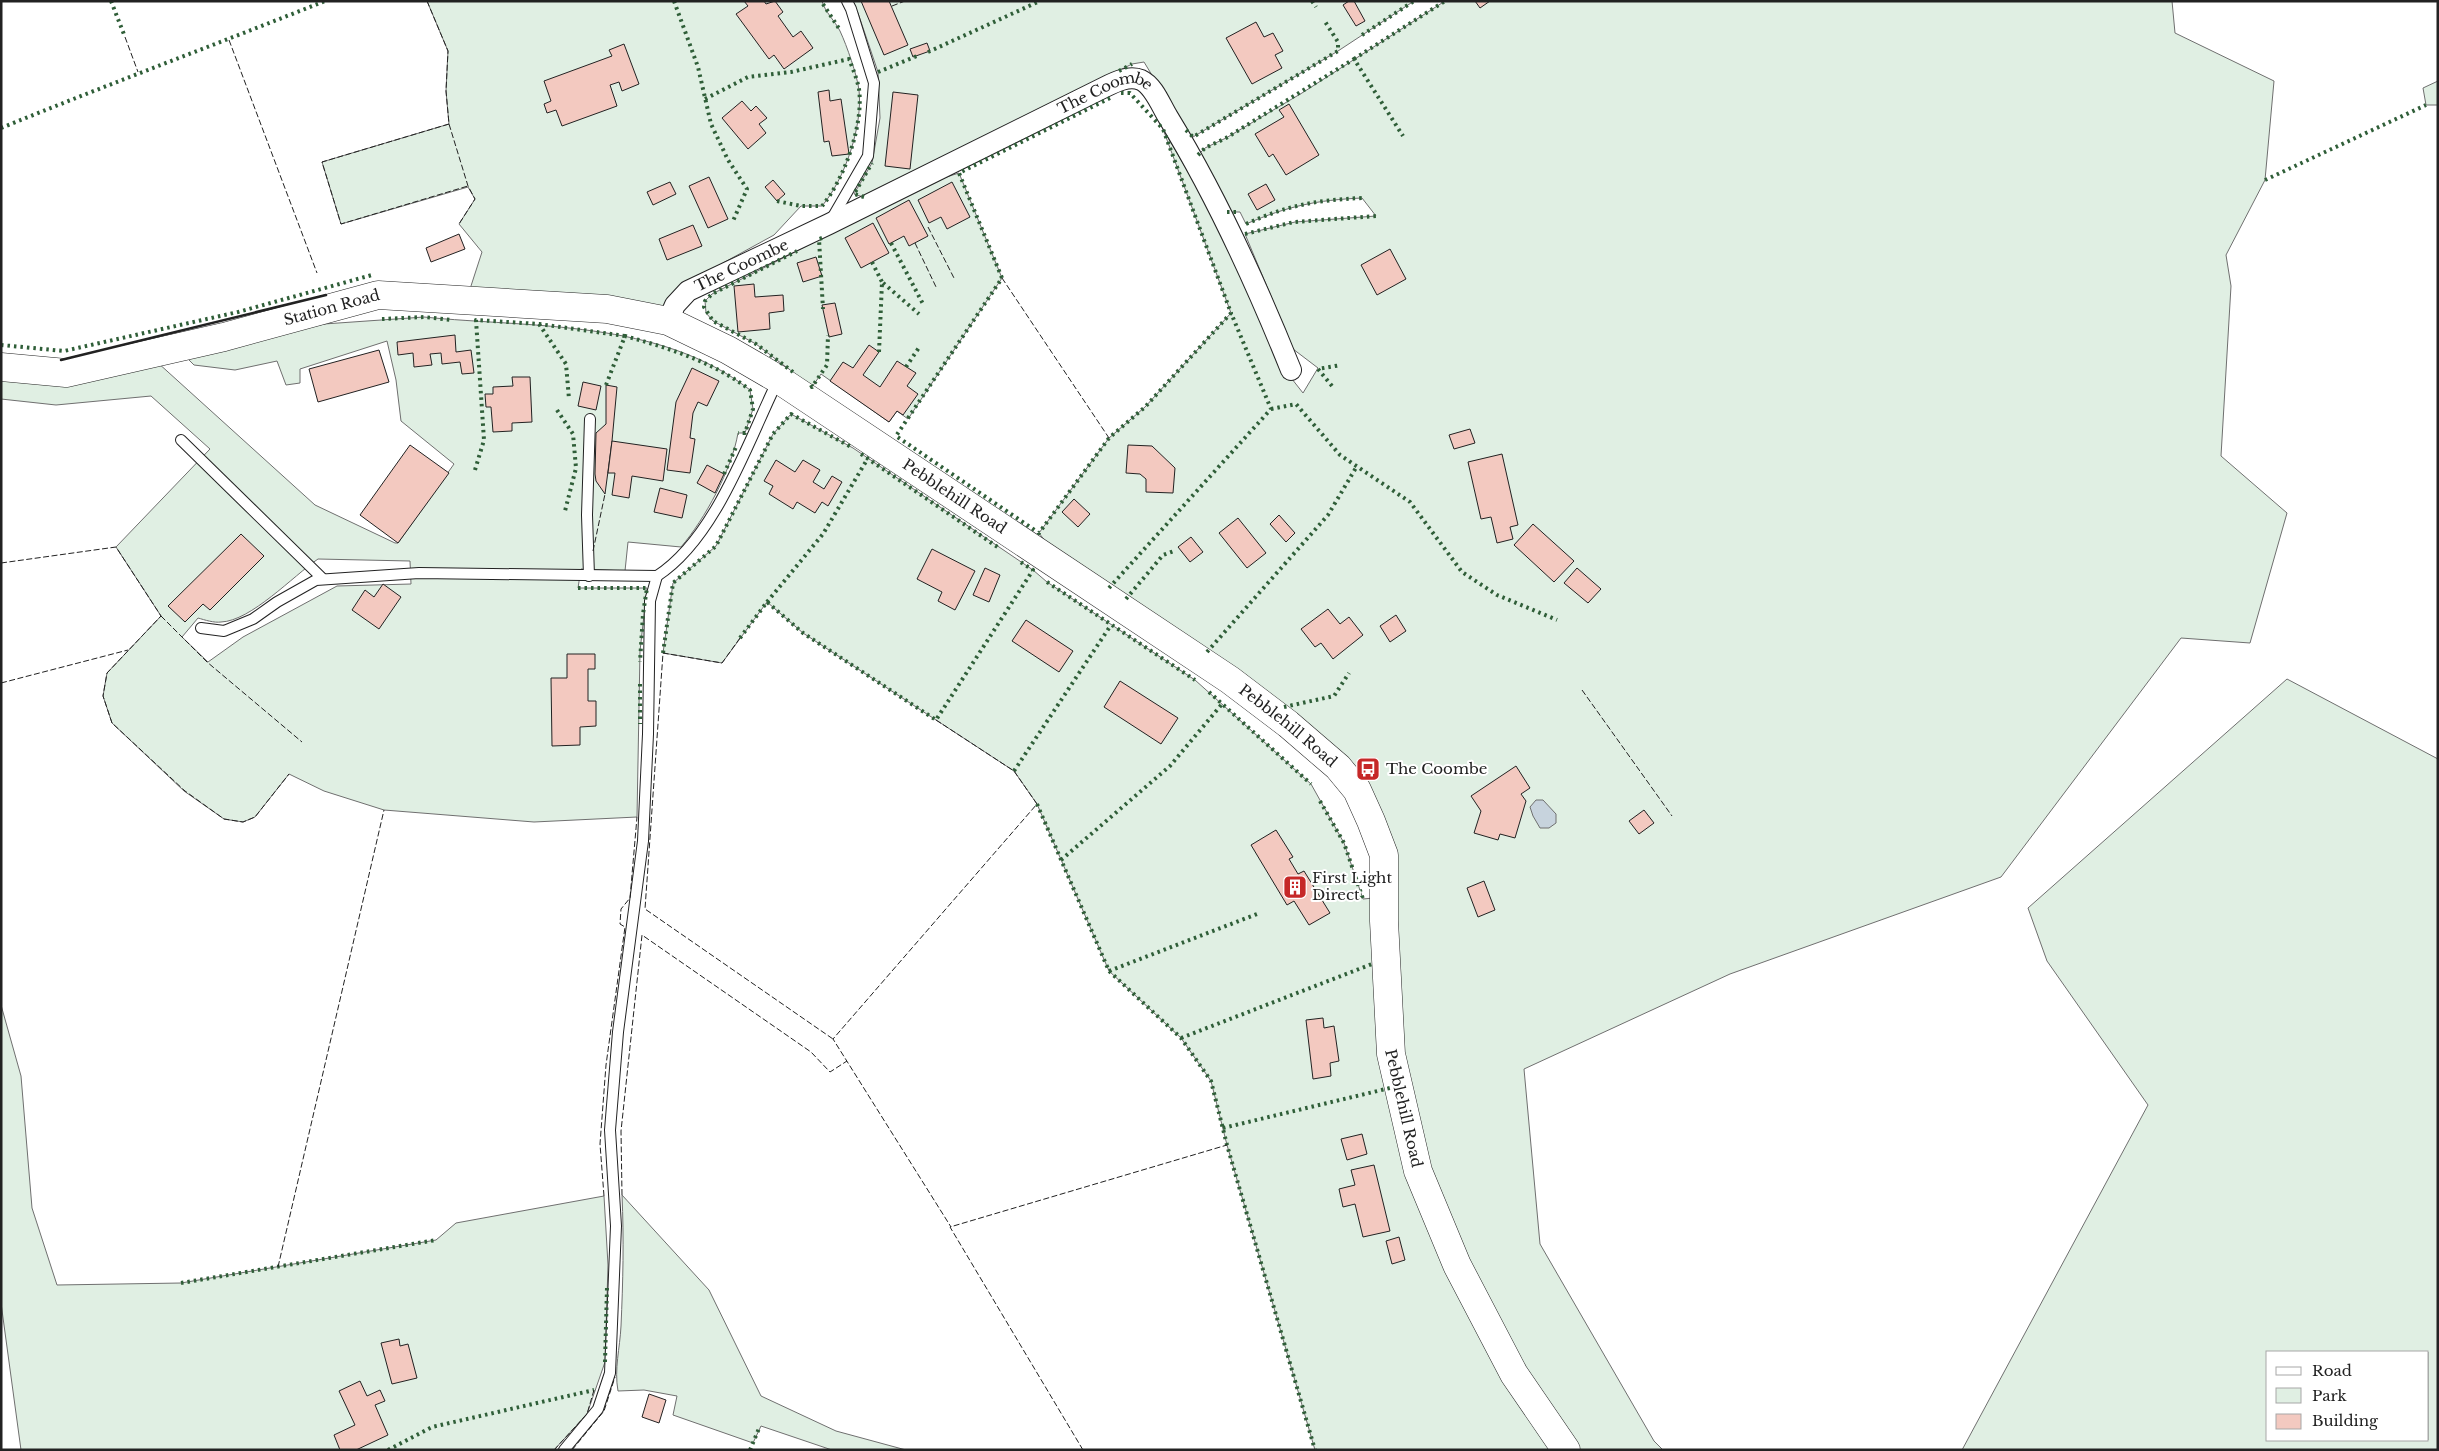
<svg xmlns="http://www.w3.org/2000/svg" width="2439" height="1451" viewBox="0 0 2439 1451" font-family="'Libre Baskerville',serif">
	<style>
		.green { fill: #e0efe3; stroke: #6f6f6f; fill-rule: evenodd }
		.water { fill: #c7d3dd; stroke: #6f6f6f }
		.building { fill: #f3c9c0; stroke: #222 }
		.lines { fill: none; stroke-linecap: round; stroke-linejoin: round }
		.lane-casing { stroke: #222; stroke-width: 12 }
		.street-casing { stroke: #222; stroke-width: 22 }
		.secondary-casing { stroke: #222; stroke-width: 29 }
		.lane { stroke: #fff; stroke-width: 10 }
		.street { stroke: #fff; stroke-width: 20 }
		.secondary { stroke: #fff; stroke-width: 28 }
		.hedge { stroke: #2f5e38; stroke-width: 4; stroke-dasharray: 2.5 4; stroke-linecap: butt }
		.fence { stroke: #222; stroke-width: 1; stroke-dasharray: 6 2.5; stroke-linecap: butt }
		.wall { stroke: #222; stroke-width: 2.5 }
		.labels { text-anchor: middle; stroke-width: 4; stroke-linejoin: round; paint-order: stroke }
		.street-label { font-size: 15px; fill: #222; stroke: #fff }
		.poi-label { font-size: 15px; fill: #222; stroke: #fff; text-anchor: start }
	</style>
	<rect width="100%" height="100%" fill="#fff"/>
	<g class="green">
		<path d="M 427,1 L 822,1 C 825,12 835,21 840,31 C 847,46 857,75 859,90 C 863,125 845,179 822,206 L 801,206 L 774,235 L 723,263 L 663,308 L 470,289 L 482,252 L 459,224 L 475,199 L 468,187 L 341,224 L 322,162 L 449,124 L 446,91 L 448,51 Z"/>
		<polygon points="851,1 1414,1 1338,51 1193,137 1184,128 1144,62 1132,64 866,198 854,194 872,163 880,118 878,72 858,13"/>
		<path d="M 1445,1 L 2172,1 L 2175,33 L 2274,81 L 2265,180 L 2226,255 L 2231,286 L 2221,456 L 2287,513 L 2250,643 L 2181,638 L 2001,877 L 1730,974 L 1524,1069 L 1540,1244 L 1654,1441 L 1663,1450 L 1315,1450 L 1227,1145 L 1211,1081 L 1181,1038 L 1109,971 L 1037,804 L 1014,771 L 803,633 L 767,602 L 722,663 L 663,653 L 673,583 L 716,546 L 773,434 L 791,414 L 853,448 L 1033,570 L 1047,582 L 1195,680 L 1311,784 L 1344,843 L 1363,899 L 1394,896 L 1383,819 L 1051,549 L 1039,533 L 1109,438 L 1145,407 L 1231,313 L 1163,129 L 1226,237 L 1277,360 L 1303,393 L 1318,368 L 1293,349 L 1245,234 L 1295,222 L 1376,216 L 1362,198 C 1317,200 1288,206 1246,224 L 1240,212 L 1226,212 L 1198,155 L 1205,148 L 1226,138 L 1302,93 Z"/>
		<polygon points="2438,81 2438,105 2426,105 2423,88"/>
		<polygon points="959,173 1002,278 908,419 897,411 889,422 821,374 812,387 756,344 713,321 706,313 705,301 712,294 937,180"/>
		<path d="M 424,317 C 531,328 660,319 750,390 L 753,409 L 745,433 L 738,433 C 732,469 705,519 681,547 L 628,542 L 625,571 L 581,569 L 578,588 L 647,588 L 640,651 L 637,817 L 534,822 L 384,810 L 324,791 L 289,774 L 255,817 L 243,822 L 224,819 L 184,791 L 112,723 L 103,696 L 107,673 L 161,616 L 116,547 L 210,449 L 151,396 L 56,405 L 1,399 L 1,375 L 157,362 L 315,505 L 395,543 L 398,543 L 454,464 L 401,421 L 396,380 L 387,341 L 300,369 L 300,383 L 286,385 L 277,361 L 235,370 L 194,365 L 185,356 L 324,324 ZM 318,559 L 410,561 L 411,584 L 337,586 L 243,637 L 208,662 L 182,637 L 198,618 C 205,620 214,623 221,622 C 251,621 293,576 318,559 Z"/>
		<path d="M 2287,679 L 2438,759 L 2438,1450 L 1962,1450 L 2148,1105 L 2047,961 L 2028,908 ZM 2428,1352 L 2428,1440 L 2268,1440 L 2268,1352 Z"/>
		<polygon points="1,1005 21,1076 32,1208 57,1285 181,1283 436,1240 456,1223 604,1196 608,1265 605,1362 587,1414 554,1450 21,1450 1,1303"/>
		<path d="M 622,1195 L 709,1290 L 761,1396 L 836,1431 L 906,1450 L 832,1450 L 761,1426 L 753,1443 L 673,1415 L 677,1396 L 644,1390 L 618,1391 C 614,1369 620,1348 621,1326 C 623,1282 624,1239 622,1195 Z"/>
	</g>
	<polygon class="water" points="1536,800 1543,800 1556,814 1556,823 1549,828 1540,828 1533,816 1530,807"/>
	<g class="building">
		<polygon points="744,1 764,1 766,4 775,1 783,12 778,16 793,37 801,31 813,48 784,69 774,55 769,59 736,14 748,6"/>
		<polygon points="861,1 889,1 908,45 884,55"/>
		<polygon points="1349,1 1354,1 1365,21 1356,26 1343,5"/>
		<polygon points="1475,1 1490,1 1480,8"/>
		<polygon points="1256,22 1264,37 1273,33 1283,51 1275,55 1282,68 1252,84 1226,38"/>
		<polygon points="927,43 930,51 913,57 910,49"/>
		<polygon points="624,44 639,84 622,91 619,82 610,85 617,106 562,126 556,110 547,113 544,104 551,101 544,81 612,56 609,50"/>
		<polygon points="829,90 830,101 841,99 849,154 832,156 829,141 824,142 818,92"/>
		<polygon points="893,92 918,95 910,169 885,166"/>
		<polygon points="742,101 751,111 756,106 767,118 759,124 766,133 748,149 722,118"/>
		<polygon points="1289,104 1319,155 1286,175 1273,154 1269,157 1255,134 1284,117 1279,110"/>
		<polygon points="709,177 728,219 708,228 689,186"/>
		<polygon points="773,180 785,194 777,201 765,187"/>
		<polygon points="670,182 676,194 653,205 647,192"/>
		<polygon points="952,182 970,217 947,229 941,217 929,223 918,200"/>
		<polygon points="1266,184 1275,200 1257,210 1248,194"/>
		<polygon points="909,200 928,236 909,246 904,236 889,244 876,218"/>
		<polygon points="873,223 889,253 861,268 845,238"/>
		<polygon points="693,225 702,246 667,260 659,239"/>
		<polygon points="459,234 465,249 431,262 426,248"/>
		<polygon points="1390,249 1406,279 1377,295 1361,265"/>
		<polygon points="816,257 822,276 803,282 797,263"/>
		<polygon points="754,284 755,297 783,295 784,311 769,313 770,329 738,332 734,286"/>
		<polygon points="835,303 842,334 829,337 822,305"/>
		<polygon points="455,335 456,352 471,350 474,373 462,374 460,362 442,364 441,353 430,354 432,365 414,367 413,353 398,355 397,342"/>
		<polygon points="869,345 879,352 863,375 880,387 897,361 916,373 907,386 918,394 903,415 897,411 889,422 830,381 843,362 853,368"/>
		<polygon points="379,350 389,382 318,402 309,369"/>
		<polygon points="692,368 719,381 707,406 698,402 693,413 690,438 695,439 690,473 667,470 676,402"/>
		<polygon points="512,377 530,377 532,422 512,423 512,431 493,432 491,407 486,407 485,394 493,394 493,387 513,386"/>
		<polygon points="583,382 601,386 596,410 578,406"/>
		<polygon points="606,385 617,387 612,441 605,494 596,481 595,474 596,433 606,424"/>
		<polygon points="1470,429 1475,443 1454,449 1449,435"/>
		<polygon points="612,441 667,449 663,481 632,476 629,498 612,495 615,473 608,473"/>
		<polygon points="410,445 449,473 398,543 360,515"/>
		<polygon points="1128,445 1152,446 1175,468 1173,493 1146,492 1146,479 1140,474 1126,473"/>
		<polygon points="1502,454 1518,525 1510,527 1513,539 1497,543 1491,517 1481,519 1468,462"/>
		<polygon points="776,460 795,472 803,460 820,470 813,482 824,489 832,476 842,482 828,506 822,502 815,513 797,502 793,509 769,494 773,486 764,481"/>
		<polygon points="707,465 724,474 715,493 697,483"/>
		<polygon points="660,488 687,495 682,518 654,512"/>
		<polygon points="1074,499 1090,514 1078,527 1062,512"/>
		<polygon points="1279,515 1295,533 1286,542 1270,524"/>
		<polygon points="1238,518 1266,553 1247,568 1219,533"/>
		<polygon points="1533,524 1574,561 1554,582 1514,545"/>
		<polygon points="241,534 264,556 210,610 203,604 185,622 168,606"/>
		<polygon points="1191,537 1203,552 1190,562 1178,547"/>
		<polygon points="932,549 975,571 955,610 938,601 942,592 917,579"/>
		<polygon points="985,568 1000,575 989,602 973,595"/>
		<polygon points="1577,568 1601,589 1588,603 1564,583"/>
		<polygon points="383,584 401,597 379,629 352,610 365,590 374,597"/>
		<polygon points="1328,609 1340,624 1349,617 1363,635 1333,659 1321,643 1315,647 1301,629"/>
		<polygon points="1396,615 1406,631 1390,642 1380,626"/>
		<polygon points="1026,620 1073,651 1059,672 1012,641"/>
		<polygon points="567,654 595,654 595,669 588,669 588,701 596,701 596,726 580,727 580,745 552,746 551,678 567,678"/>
		<polygon points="1120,681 1178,718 1161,744 1104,707"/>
		<polygon points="1516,766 1530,788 1521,794 1526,801 1515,838 1500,834 1498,840 1474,833 1481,811 1471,796"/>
		<polygon points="1644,810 1654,823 1639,834 1629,821"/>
		<polygon points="1276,830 1293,857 1289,859 1298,874 1304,871 1330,913 1309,925 1294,901 1287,905 1251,845"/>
		<polygon points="1484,881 1495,910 1478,917 1467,888"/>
		<polygon points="1323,1018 1324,1028 1334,1026 1339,1061 1330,1063 1331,1076 1313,1079 1306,1020"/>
		<polygon points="1362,1134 1367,1154 1347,1160 1341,1139"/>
		<polygon points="1374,1165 1390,1231 1363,1237 1355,1204 1343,1207 1339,1189 1355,1185 1351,1170"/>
		<polygon points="1399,1237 1405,1260 1392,1264 1386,1241"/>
		<polygon points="399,1339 400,1346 408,1344 417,1378 392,1384 381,1343"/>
		<polygon points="360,1381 367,1396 380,1390 385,1401 375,1405 388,1435 356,1450 340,1450 334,1435 355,1425 339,1391"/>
		<polygon points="649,1394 666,1400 659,1423 642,1417"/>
	</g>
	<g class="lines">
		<g class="lane-casing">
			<g id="lane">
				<polyline points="831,220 868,156 874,83 851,9 847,1"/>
				<polyline points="181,440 323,579"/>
				<polyline points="589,576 587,515 590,419"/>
				<path d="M 201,628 L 224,631 L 253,619 L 277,602 L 316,580 L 419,573 L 657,576 C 716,538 748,441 778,380"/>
				<polyline points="564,1450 598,1409 610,1373 616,1226 610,1130 618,1032 643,841 648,734 650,601 657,576"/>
			</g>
		</g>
		<g class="street-casing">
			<g id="street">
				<path id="s1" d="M 668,321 L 675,305 L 688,291 L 829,224 L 1105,87 C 1115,82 1129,75 1141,80 C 1154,86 1161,106 1168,117 C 1217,197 1256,283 1291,370"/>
			</g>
		</g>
		<g class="secondary-casing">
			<g id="secondary">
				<path id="s2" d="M 1,367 L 66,373 L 224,337 L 378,295 L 607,309 L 668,321 L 728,350 L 778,379 L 1230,680 L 1288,724 L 1338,767 L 1357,790 L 1371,821 L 1384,855 L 1384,921 L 1391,1054 L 1418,1171 L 1457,1265 L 1514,1374 L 1566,1450"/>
			</g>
		</g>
		<use href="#lane" class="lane"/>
		<use href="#street" class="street"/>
		<use href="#secondary" class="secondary"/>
		<g class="hedge">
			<polyline points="111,1 125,37"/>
			<polyline points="674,1 698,67 711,124 728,160 747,189 733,221"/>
			<polyline points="1312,1 1316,7"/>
			<polyline points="823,4 840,30"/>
			<polyline points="1362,35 1414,1"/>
			<polyline points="928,52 1040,1"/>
			<polyline points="1354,59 1445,1"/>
			<polyline points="1119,71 1132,64"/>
			<polyline points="878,72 917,56"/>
			<polyline points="1110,98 959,173 1002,278 896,436 1039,533 1109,438 1145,407 1231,313 1163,129 1130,93 1120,93"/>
			<path d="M 705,99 L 748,77 L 791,72 L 849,59 C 853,69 857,79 859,89 C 864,124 844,180 822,206 L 801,206 L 777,201"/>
			<path d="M 1,128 C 109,84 217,44 325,1"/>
			<polyline points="1186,130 1193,137 1338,51 1338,42 1324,20"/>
			<polyline points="1198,155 1205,148 1226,138 1354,59 1403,136"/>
			<polyline points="2265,180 2426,105"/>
			<polyline points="864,197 854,194 872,163"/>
			<polyline points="1227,212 1240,212"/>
			<path d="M 1246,224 C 1288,205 1317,200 1362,198"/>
			<polyline points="1245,234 1294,222 1376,216"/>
			<polyline points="822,238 819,239 823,309"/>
			<polyline points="891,243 923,304"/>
			<polyline points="872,262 882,282"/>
			<polyline points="382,319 424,317 452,320"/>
			<polyline points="539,324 566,364 569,399"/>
			<polyline points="1,345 64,351 238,312 372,275"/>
			<polyline points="879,352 882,282 919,314"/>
			<polyline points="906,367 920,346"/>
			<polyline points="793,372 756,344 713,321 704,307 705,301 712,294 797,251"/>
			<path d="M 606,385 L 625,336 C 668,348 714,362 750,390 L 753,409 L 745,433 L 738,433"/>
			<polyline points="811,385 812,387 827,365 828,335"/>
			<polyline points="1332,386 1318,369 1341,365"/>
			<polyline points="1271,409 1296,404 1340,455 1410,502 1462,572 1497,595 1557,620"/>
			<polyline points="557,410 573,434 576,468 565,511"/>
			<polyline points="861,454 999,548"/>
			<polyline points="475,470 484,440 476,320 539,324 625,336"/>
			<polyline points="724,474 736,447"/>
			<polyline points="1047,582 1195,680"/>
			<polyline points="578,588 647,588 643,614 640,662"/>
			<polyline points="1109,588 1271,409 1231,313"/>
			<polyline points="1126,599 1163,555 1174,551"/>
			<polyline points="767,602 823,534 868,458"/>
			<polyline points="740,638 767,602 803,633 936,720 1033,570 1019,561"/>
			<polyline points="1207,652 1328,515 1357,466"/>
			<polyline points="663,653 673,583 716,546 773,434 791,414 853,448"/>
			<polyline points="640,684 640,724"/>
			<polyline points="1209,692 1311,784"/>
			<polyline points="1284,707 1334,696 1349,673"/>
			<polyline points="1014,771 1111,625"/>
			<polyline points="1320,801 1344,843 1363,899"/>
			<polyline points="1037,804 1109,971 1181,1038 1211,1081 1227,1145 1315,1450"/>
			<polyline points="1061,860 1170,766 1222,704"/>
			<polyline points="1109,971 1257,914"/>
			<polyline points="1181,1038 1372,964"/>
			<polyline points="1223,1128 1390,1088"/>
			<polyline points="181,1283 436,1240"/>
			<polyline points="605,1362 607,1288"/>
			<polyline points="388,1450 432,1427 594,1390"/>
			<polyline points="750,1450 760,1426"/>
		</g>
		<g class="fence">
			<polyline points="427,1 448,51 446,91 449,124 468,186 475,199 459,224"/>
			<polyline points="892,6 905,1"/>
			<polyline points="125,37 138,72"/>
			<polyline points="229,40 317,273"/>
			<polyline points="449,124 322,162 341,224 468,186"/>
			<polyline points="928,227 955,280"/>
			<polyline points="915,243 937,289"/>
			<polyline points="1002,278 1109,438"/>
			<polyline points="593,551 605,494"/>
			<polyline points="1,563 116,547 161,616 107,673 103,696 112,723 185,791 224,819 243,822 255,817 289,774"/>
			<polyline points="161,616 207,662 302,742"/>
			<polyline points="740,638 722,663 663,653 645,909 833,1039"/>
			<polyline points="1,683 128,650"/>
			<polyline points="1582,690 1672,816"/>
			<polyline points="936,720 1014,771 1037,804 833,1039 951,1227"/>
			<polyline points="622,1195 621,1131 642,935 811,1052 830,1072 847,1061"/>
			<polyline points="604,1196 600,1144 606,1065 625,927 620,924 621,909 630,898 637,817"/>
			<polyline points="278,1267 384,810"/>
			<polyline points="554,1450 587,1414 594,1390"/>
			<polyline points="572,1450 604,1411 615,1377"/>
			<polyline points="1083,1450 950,1227 1227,1145"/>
		</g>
		<polyline class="wall" points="61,360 326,295"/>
	</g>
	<defs>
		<g id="bus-square" transform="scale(1.25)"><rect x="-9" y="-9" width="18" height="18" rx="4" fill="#c62828" stroke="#fff"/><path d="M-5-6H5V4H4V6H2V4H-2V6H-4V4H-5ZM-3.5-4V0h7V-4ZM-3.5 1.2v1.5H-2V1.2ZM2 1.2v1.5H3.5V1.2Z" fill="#fff"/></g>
		<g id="building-square" transform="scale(1.25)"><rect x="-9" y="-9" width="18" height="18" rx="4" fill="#c62828" stroke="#fff"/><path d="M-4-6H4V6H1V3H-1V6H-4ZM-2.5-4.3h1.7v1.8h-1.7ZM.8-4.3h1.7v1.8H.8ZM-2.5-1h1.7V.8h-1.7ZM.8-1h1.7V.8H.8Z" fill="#fff"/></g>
	</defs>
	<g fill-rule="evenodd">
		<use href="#bus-square" x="1368" y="769"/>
		<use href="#building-square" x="1295" y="887"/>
	</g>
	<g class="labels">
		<g class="street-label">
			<text dy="5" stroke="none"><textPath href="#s1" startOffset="500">The Coombe</textPath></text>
			<text dy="5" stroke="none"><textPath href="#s1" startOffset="96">The Coombe</textPath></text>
			<text dy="5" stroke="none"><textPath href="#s2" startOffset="339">Station Road</textPath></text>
			<text dy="5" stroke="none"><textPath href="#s2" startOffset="1015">Pebblehill Road</textPath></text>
			<text dy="5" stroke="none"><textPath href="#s2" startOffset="1420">Pebblehill Road</textPath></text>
			<text dy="5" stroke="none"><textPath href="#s2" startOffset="1840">Pebblehill Road</textPath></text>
		</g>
		<g class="poi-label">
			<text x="1386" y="774">The Coombe</text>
			<text x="1312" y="883">First Light<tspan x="1312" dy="17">Direct</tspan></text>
		</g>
	</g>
	<rect width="2439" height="1451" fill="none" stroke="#222222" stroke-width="5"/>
	<rect x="2266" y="1351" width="162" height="90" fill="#ffffff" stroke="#a7a7a7"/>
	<rect x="2276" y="1367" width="25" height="8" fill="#ffffff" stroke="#a7a7a7"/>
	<text x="2312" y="1376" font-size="15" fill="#222222">Road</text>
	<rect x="2276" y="1388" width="25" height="15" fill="#e0efe3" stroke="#a7a7a7"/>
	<text x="2312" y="1401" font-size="15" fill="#222222">Park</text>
	<rect x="2276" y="1414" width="25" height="15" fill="#f3c9c0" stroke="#a7a7a7"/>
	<text x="2312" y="1426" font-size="15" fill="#222222">Building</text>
</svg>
